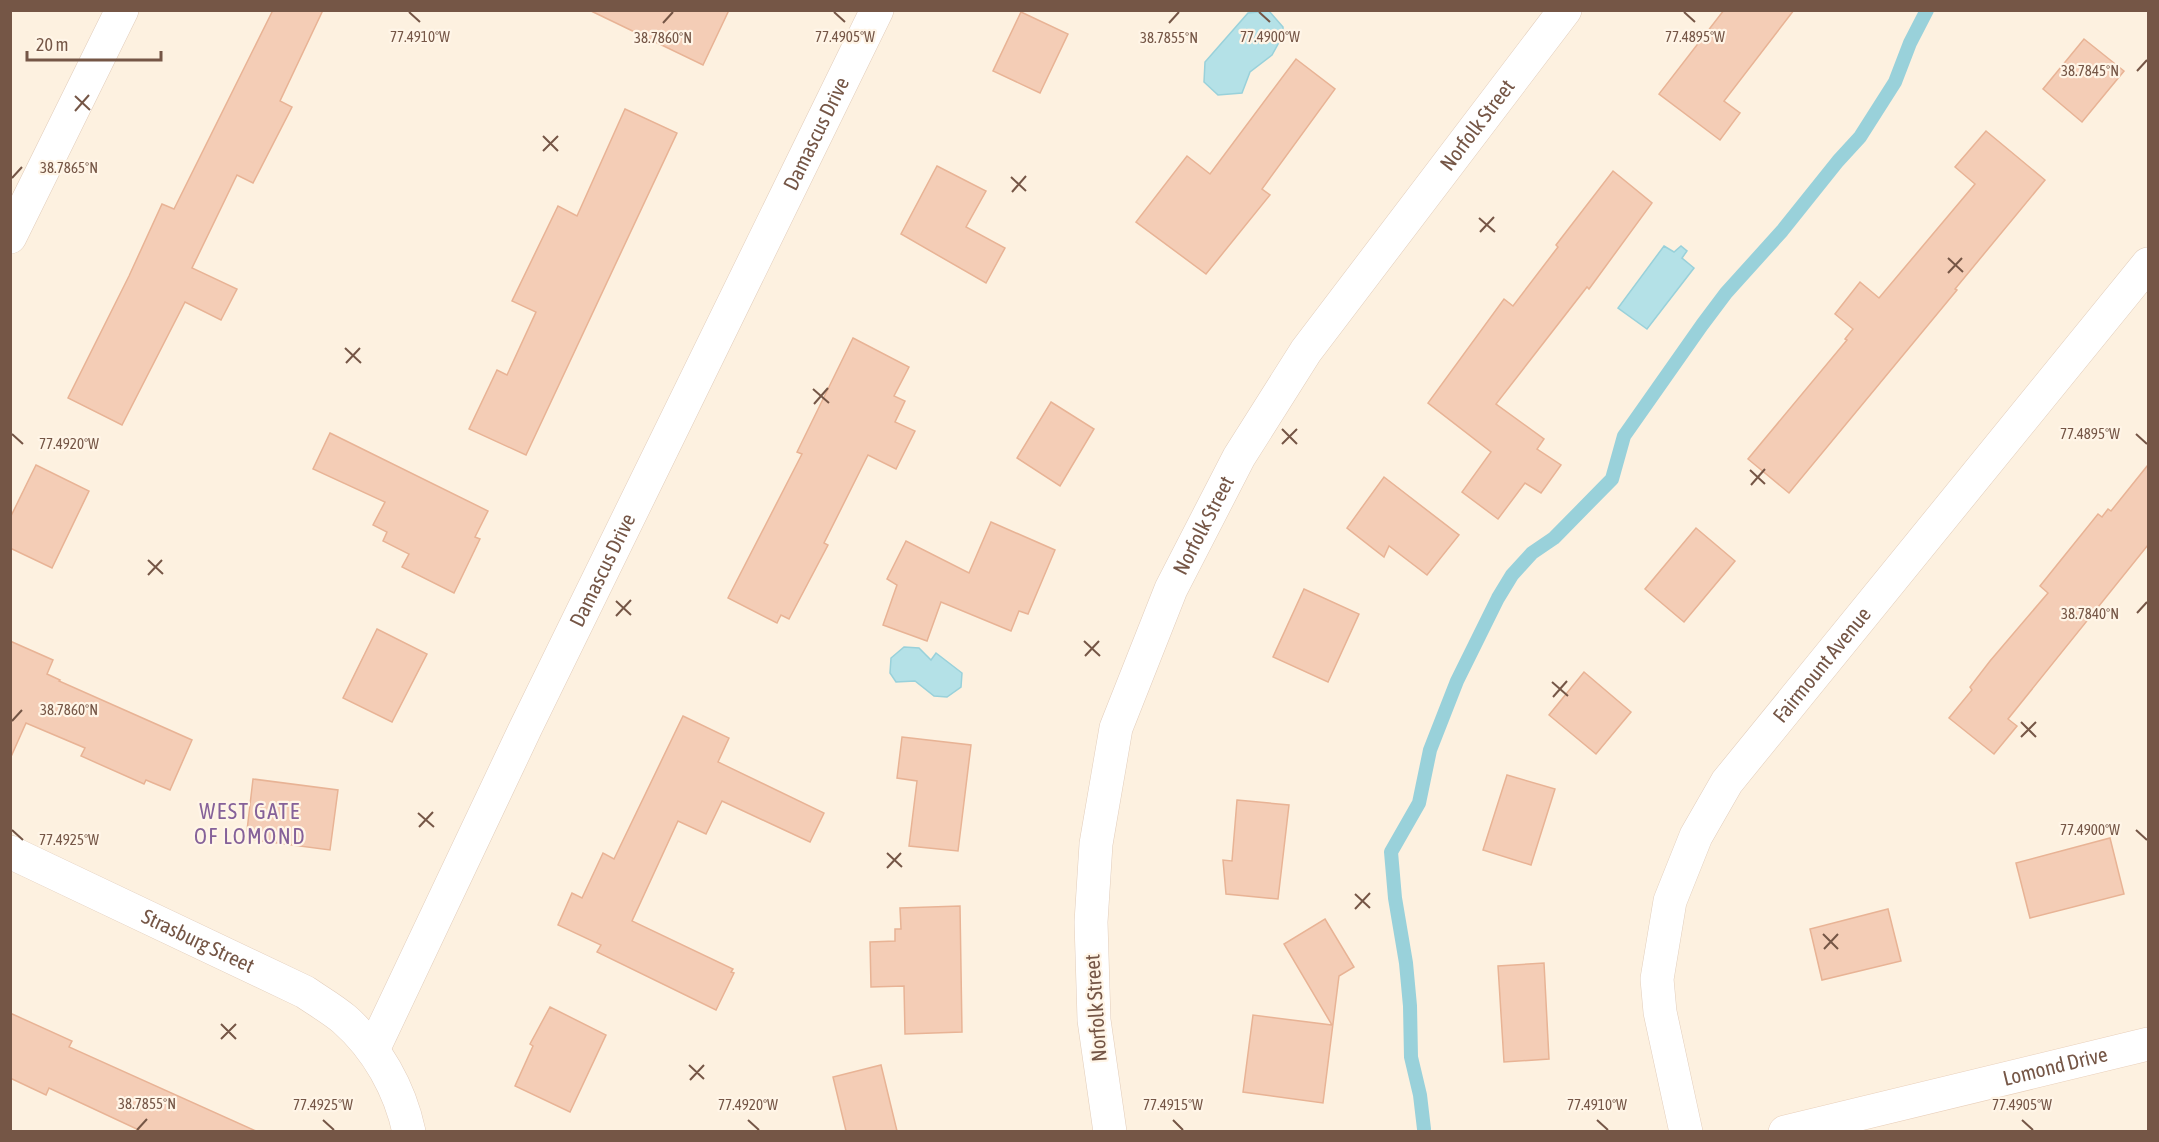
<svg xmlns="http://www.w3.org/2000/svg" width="2159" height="1142" viewBox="0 0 2159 1142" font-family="'Asap Condensed',sans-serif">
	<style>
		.water { fill: #b4e1e7; stroke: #99d1da; stroke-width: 1.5 }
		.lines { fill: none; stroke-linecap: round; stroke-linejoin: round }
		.stream { stroke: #99d1da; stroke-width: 14 }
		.building { fill: #f4cdb6; stroke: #e8b395; stroke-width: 1.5 }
		.minor-casing { stroke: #e2cdbb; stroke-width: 34 }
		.tertiary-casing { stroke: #e2cdbb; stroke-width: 34 }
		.secondary-casing { stroke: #e9d0bb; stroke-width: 34 }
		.minor { stroke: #fff; stroke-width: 33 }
		.tertiary { stroke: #fff; stroke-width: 33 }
		.secondary { stroke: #fff; stroke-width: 33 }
		.ticks { fill: none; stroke: #755646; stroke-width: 2 }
		.labels { text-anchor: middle; stroke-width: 4.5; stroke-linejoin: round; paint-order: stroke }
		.street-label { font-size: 21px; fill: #755646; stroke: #fff5e7 }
		.neighbourhood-label { font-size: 22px; letter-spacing: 1.5px; fill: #856199; stroke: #fff5e7 }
		.ticks-label { font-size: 15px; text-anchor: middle; fill: #755646; stroke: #fff5e7; stroke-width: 4.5; stroke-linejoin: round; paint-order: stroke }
	</style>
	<rect width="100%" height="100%" fill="#fdf1e0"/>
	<g class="water">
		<polygon points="1269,11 1283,27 1283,35 1272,55 1250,72 1242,93 1218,95 1204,82 1205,62 1248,13"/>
		<polygon points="1664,246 1674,252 1681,246 1687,251 1682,258 1694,268 1647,329 1618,308"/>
		<polygon points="904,647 919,648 931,660 936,653 962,673 961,687 947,697 934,696 915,681 896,682 890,673 891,658"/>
	</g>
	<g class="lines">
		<polyline class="stream" points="1424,1129 1420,1095 1411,1057 1410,1006 1406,963 1395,898 1391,852 1419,803 1430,750 1457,681 1498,598 1512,575 1532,553 1554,538 1612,479 1624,436 1702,325 1726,293 1782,231 1838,161 1860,137 1895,82 1910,43 1927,10"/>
	</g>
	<g class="building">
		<polygon points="273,10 323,10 280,101 292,107 253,183 237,175 192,268 237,289 221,320 185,302 122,425 68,398 129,276 162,204 174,209"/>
		<polygon points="589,10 729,10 703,65"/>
		<polygon points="1724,10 1794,10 1724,101 1740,113 1720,140 1659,94"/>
		<polygon points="1021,12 1068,34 1040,93 993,71"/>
		<polygon points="2084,39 2124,71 2082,122 2043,89"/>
		<polygon points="1296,59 1335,89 1262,189 1270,195 1206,274 1136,222 1187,156 1210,174"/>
		<polygon points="625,109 677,133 526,455 469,429 497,370 507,375 536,312 512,301 558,206 577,216"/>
		<polygon points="1986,131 2045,180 1955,289 1957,290 1789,493 1748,459 1847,340 1845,339 1853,329 1835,314 1860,282 1879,298 1975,184 1955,167"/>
		<polygon points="937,166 986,191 966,227 1005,248 986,283 901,234"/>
		<polygon points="1613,171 1652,203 1589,289 1587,287 1496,404 1544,439 1537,449 1561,465 1541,493 1525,483 1498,519 1462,492 1491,452 1428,403 1504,299 1513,306 1558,247 1556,245"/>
		<polygon points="853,338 909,367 894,396 905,401 895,422 915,431 896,469 868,455 824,543 828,545 789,619 781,615 777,623 728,598 802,454 797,452"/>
		<polygon points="1051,402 1094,429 1060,486 1017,458"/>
		<polygon points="330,433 488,511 475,537 480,539 454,593 402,567 409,554 383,541 387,532 373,525 385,502 313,469"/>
		<polygon points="36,465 89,491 52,568 10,548 10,518"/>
		<polygon points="2148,465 2148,545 2008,719 2017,726 1994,754 1949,718 1972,690 1970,687 1990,661 2048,593 2040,586 2098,514 2102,517 2108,509 2111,511"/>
		<polygon points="1384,477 1459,535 1427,575 1389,546 1384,557 1347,528"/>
		<polygon points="991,522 1055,550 1028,614 1019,611 1011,631 941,602 927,641 883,625 897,585 887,579 906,541 969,573"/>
		<polygon points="1696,528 1735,561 1684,622 1645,589"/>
		<polygon points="1304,589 1359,614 1328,682 1273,657"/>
		<polygon points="377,629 427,654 392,722 343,698"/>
		<polygon points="10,641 53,660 47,674 60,680 59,681 192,740 170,790 146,780 144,784 81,756 85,748 26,723 10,759"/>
		<polygon points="1584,672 1631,712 1596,754 1549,715"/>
		<polygon points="683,716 729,738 718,762 824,813 810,842 722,801 706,834 678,821 632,921 733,969 731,972 734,973 716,1010 597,952 601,945 558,925 572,893 582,898 603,853 614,859"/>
		<polygon points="902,737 971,745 958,851 909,846 917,781 897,778"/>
		<polygon points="1507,775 1555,789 1531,865 1483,850"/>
		<polygon points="253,779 338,790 330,850 246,839"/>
		<polygon points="1237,800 1289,805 1278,899 1226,894 1223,860 1232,861"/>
		<polygon points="2110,838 2124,894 2030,918 2016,863"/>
		<polygon points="960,906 962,1032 905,1034 904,986 871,987 870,942 895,941 895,929 901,929 900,908"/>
		<polygon points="1888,909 1901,961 1822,980 1810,929"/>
		<polygon points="1325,919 1354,967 1339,976 1323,1103 1243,1092 1253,1015 1332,1025 1284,944"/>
		<polygon points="1544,963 1549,1059 1504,1062 1498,966"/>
		<polygon points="550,1007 606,1035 570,1112 515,1086 533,1046 530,1044"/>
		<polygon points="10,1013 72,1041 69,1047 256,1131 141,1131 49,1088 46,1095 10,1078"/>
		<polygon points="881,1065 897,1131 846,1131 833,1077"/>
	</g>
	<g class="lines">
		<g class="minor-casing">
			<g id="minor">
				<polyline points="10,237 122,10"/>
				<path id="s1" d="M 373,1050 L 526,727 L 877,10"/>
				<path id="s2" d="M 1110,1132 L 1094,1020 L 1091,922 L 1096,844 L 1116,728 L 1171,589 L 1239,457 L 1306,351 L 1565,10"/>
				<path id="s3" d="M 1686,1132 L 1660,1012 L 1657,979 L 1670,901 L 1696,836 L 1727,782 L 2148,264"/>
			</g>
		</g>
		<g class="tertiary-casing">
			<g id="tertiary">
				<path id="s4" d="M 10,852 L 305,992 C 318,1001 332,1009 344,1019 C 377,1048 400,1089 409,1132"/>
			</g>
		</g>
		<g class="secondary-casing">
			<g id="secondary">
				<path id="s5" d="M 1785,1132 L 2148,1044"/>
			</g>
		</g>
		<use href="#minor" class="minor"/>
		<use href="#tertiary" class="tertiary"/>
		<use href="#secondary" class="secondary"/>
	</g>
	<path class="ticks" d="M 409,12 L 420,22M 834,12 L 845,22M 1259,12 L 1270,22M 1684,12 L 1695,22M 663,23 L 673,12M 1169,23 L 1179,12M 2137,71 L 2147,60M 75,96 L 90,110M 75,111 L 89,95M 543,136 L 558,151M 543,151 L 558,136M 1011,177 L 1026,191M 12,178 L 22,167M 1012,192 L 1026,176M 1479,218 L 1495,232M 1480,232 L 1494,217M 1948,258 L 1963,272M 1948,273 L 1962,258M 345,348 L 361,363M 346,363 L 360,348M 813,389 L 829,403M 814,404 L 828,388M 1282,429 L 1297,444M 12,434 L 23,444M 2136,434 L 2147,444M 1282,444 L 1297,429M 1750,470 L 1765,484M 1751,485 L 1765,469M 148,560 L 163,574M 148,575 L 162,560M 616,601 L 631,615M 2137,613 L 2147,602M 616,616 L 631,600M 1084,641 L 1100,656M 1085,656 L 1099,641M 1552,682 L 1568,696M 1553,697 L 1567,681M 12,721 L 22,710M 2021,722 L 2036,737M 2021,737 L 2036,722M 418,813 L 434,827M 419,827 L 433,812M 12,830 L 23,840M 2136,830 L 2147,840M 887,853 L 902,867M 887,868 L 901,853M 1355,894 L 1370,908M 1355,909 L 1370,893M 1823,934 L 1838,949M 1824,949 L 1838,934M 221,1024 L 236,1039M 221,1039 L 236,1024M 689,1065 L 704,1079M 690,1080 L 704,1065M 323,1120 L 334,1130M 748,1120 L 759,1130M 1173,1120 L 1183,1130M 1597,1120 L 1608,1130M 2022,1120 L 2033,1130M 137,1130 L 147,1119"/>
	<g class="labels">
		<g class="street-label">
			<text dy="7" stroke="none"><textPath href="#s2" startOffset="1114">Norfolk Street</textPath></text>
			<text dy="7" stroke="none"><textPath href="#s1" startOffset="1018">Damascus Drive</textPath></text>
			<text dy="7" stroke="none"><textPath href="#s2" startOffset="628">Norfolk Street</textPath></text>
			<text dy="7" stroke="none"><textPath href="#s1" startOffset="532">Damascus Drive</textPath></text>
			<text dy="7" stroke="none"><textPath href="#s3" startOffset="518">Fairmount Avenue</textPath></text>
			<text dy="7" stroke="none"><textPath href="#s4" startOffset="208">Strasburg Street</textPath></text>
			<text transform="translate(1096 1008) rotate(-94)" y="7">Norfolk Street</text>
			<text dy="7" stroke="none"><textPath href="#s5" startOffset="278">Lomond Drive</textPath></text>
		</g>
		<g class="neighbourhood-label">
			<text x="250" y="819">WEST GATE<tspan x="250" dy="25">OF LOMOND</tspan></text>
		</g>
	</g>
	<g class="ticks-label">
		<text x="420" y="42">77.4910°W</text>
		<text x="845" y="42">77.4905°W</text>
		<text x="1270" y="42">77.4900°W</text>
		<text x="1695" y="42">77.4895°W</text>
		<text x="663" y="43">38.7860°N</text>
		<text x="1169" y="43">38.7855°N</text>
		<text x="2090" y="76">38.7845°N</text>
		<text x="69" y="173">38.7865°N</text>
		<text x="2090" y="439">77.4895°W</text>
		<text x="69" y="449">77.4920°W</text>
		<text x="2090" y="619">38.7840°N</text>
		<text x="69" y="715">38.7860°N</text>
		<text x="2090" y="835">77.4900°W</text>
		<text x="69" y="845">77.4925°W</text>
		<text x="147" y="1109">38.7855°N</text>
		<text x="323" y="1110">77.4925°W</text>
		<text x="748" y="1110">77.4920°W</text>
		<text x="1173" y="1110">77.4915°W</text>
		<text x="1597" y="1110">77.4910°W</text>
		<text x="2022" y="1110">77.4905°W</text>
	</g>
	<rect width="2159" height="1142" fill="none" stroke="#755646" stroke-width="24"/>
	<path d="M27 51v9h134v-9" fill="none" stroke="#755646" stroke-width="3"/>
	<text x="36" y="51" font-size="18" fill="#755646" stroke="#fff5e7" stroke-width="4.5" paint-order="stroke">20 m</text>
</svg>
